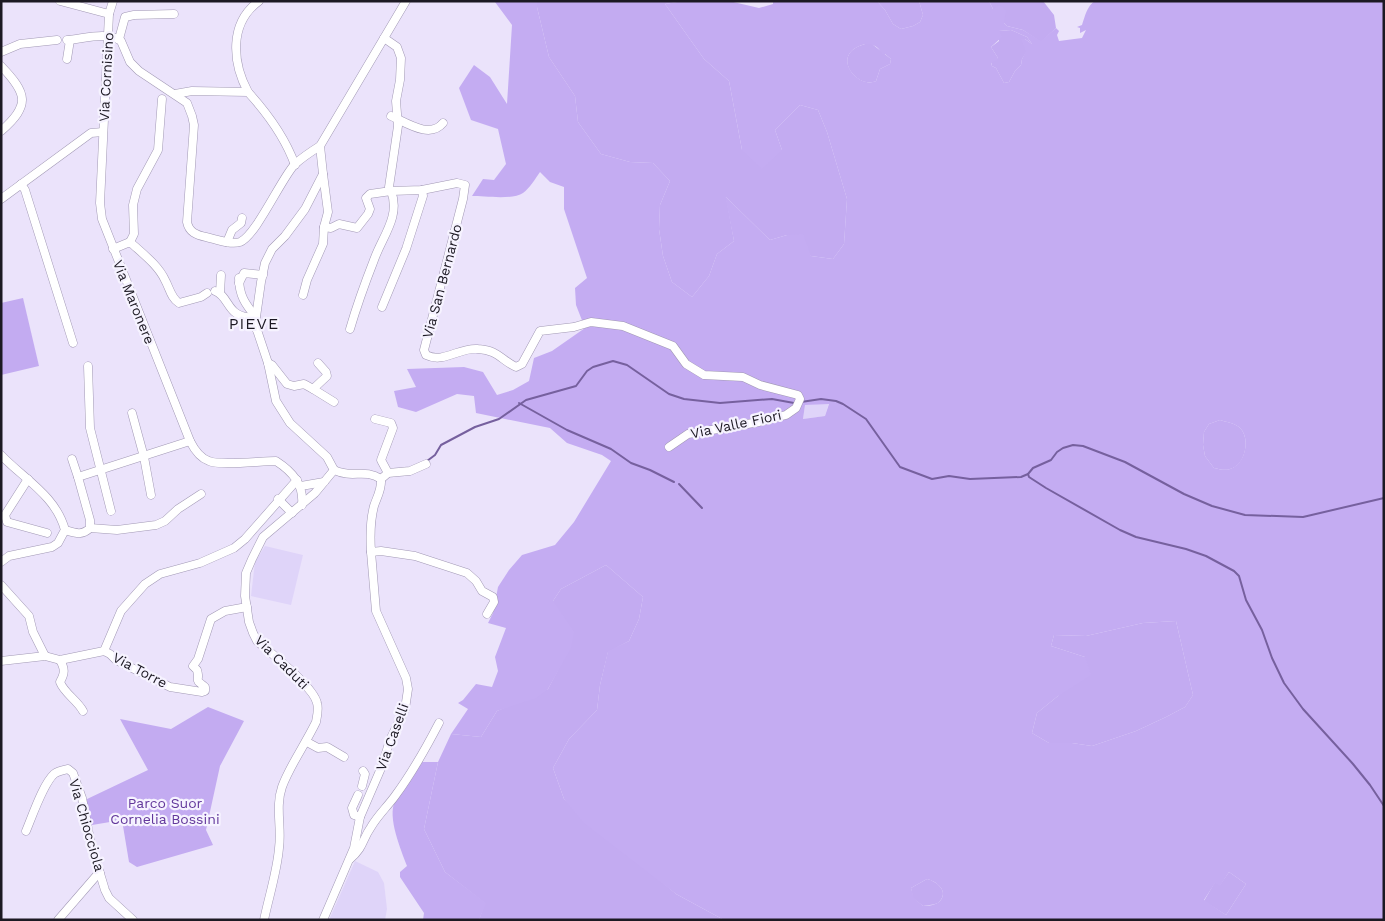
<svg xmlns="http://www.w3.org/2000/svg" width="1385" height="921" viewBox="0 0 1385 921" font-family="'Work Sans',sans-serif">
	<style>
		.built { fill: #dfd4f9 }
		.green { fill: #c3abf1 }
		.forest { fill: #c4acf2; fill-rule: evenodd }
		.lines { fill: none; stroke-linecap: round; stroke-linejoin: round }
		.stream { stroke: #76609e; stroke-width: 2 }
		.minor-casing { stroke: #a299b5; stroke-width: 9 }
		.minor { stroke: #fff; stroke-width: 8 }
		.labels { text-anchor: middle; stroke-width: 4.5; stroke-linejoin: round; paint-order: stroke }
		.street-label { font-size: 14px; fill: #1c1923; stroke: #f6f3ff }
		.park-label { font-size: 14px; fill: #62379b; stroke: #f6f3ff }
		.quarter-label { font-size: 16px; letter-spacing: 1px; fill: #1c1923; stroke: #f6f3ff }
	</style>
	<rect width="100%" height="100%" fill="#ebe3fb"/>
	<g class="built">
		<polygon points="829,403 825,416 803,419 805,405"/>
		<polygon points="265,546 303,555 291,605 251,596 255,562"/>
		<polygon points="355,861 378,872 384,883 387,909 385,920 329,920"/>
	</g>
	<g class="green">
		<polygon points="537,1 683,1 665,4 704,59 729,81 742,150 782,150 775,130 800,105 818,110 827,132 847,199 844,244 833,259 811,256 787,235 770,240 726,197 734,241 717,254 709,276 692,297 672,282 663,256 659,229 660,205 670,181 653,163 630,162 601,154 578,122 575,96 549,57 537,7"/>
		<polygon points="877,1 919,1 923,15 920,22 913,26 901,29 893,24 885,10"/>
		<polygon points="989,1 1043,1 1054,15 1056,28 1041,42 1023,30 1007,26 1004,23 1004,16 993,9"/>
		<polygon points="1011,30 1027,37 1032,44 1025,39 1025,45 1027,51 1022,59 1021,65 1015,71 1009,82 1004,83 996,68 992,66 991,62 998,58 991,47 999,41 999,31"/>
		<path d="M 865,44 L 872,44 L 891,59 L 890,64 L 880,69 L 876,81 C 858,90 828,54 865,44 Z"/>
		<polygon points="23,298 39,366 1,375 1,303"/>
		<path d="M 1220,420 C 1226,422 1234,423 1239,427 C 1251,437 1246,465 1230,469 C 1225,471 1219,469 1214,468 L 1205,456 L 1203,445 L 1204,432 L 1209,424 Z"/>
		<polygon points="606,565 643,597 639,619 629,641 608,652 600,685 597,710 569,739 553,768 564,799 676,894 724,920 479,920 485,903 445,872 424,829 438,762 451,734 481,737 497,711 548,689 558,670 553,601 561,589"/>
		<polygon points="1176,621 1193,695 1185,707 1166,717 1136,731 1092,746 1072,743 1049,743 1032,733 1037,713 1058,696 1085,657 1051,646 1054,635 1086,636 1143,623"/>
		<polygon points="208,707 244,721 220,766 206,830 213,845 137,867 129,862 122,820 92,825 85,800 148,770 120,719 171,729"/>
		<polygon points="1229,872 1246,884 1226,915 1204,901 1215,882 1220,885"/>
		<path d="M 927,879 C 936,881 950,891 939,902 C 936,905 928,905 923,906 L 913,898 L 911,888 Z"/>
	</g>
	<g class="forest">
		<path d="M 491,1 L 537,1 L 537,7 L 549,57 L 575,96 L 578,122 L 601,154 L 630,162 L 653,163 L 670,181 L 660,205 L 659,229 L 663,256 L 672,282 L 692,297 L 709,276 L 717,254 L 734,241 L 725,196 L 770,240 L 787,235 L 803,234 L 811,256 L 833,259 L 844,244 L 847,199 L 827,132 L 818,110 L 800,105 L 775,130 L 782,150 L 762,169 L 742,150 L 729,81 L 704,59 L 665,4 L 683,1 L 729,1 L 759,8 L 773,4 L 773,1 L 877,1 L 885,10 L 893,24 L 901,29 L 913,26 L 920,22 L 923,15 L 919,1 L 989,1 L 993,9 L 999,5 L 1006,10 L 1004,23 L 1007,26 L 1023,30 L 1041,41 L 1056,28 L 1059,31 L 1057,35 L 1059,41 L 1082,38 L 1086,30 L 1080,33 L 1080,28 L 1077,27 L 1082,25 C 1085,16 1087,6 1095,1 L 1384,1 L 1384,920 L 724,920 L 676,894 L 584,823 L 564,799 L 553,768 L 569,739 L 597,710 L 600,685 L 608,651 L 629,641 L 639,619 L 643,597 L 606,565 L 561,589 L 553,601 L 574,632 L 571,648 L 548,689 L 536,698 L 497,711 L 481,737 L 451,734 L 468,709 L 458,703 L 463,700 L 476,684 L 492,687 L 498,671 L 495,657 L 506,628 L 488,623 L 493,613 L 498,587 L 509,570 L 522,555 L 555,545 L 574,522 L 611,461 L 602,455 L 567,443 L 550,428 L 476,413 L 474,396 L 457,394 L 416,412 L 398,407 L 394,391 L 416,387 L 407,369 L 464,367 L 483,372 L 497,395 L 513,390 L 529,381 L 534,358 L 552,351 L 585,328 L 576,305 L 575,288 L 587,278 L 564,209 L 564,187 L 550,182 L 540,172 C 535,179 530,188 523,193 C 513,200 484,196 472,196 L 483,179 L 494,180 L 506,164 L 498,129 L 471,120 L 459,88 L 474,65 L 490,77 L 507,104 L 512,25 L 495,2 ZM 1011,30 L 1027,37 L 1032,44 L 1025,39 L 1021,39 L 1026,51 L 1022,59 L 1021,65 L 1015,71 L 1009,82 L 1004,83 L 996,68 L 992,66 L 991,63 L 997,60 L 998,58 L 991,47 L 1002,37 L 999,31 ZM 865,44 C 873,44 878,46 882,54 L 885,54 L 891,59 L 890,64 L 880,69 L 876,81 C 858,90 828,54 865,44 ZM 829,404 L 825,416 L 803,419 L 805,405 ZM 1220,420 C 1226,422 1234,423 1239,427 C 1251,437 1246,464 1230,469 C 1225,471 1219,469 1214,468 L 1205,456 L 1203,445 L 1204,432 L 1209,424 ZM 1176,621 L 1193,695 L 1185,707 L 1166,717 L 1136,731 L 1092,746 L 1072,743 L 1049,743 L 1032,733 L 1037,713 L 1058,696 L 1091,675 L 1085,657 L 1051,646 L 1054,635 L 1086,636 L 1143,623 ZM 1229,872 L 1246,884 L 1226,915 L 1204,900 L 1215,883 L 1220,886 ZM 927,879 C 936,881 950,891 939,902 C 935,905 928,906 923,906 L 914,898 L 911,888 Z"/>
		<path d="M 422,762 L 438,762 L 424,829 L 445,872 L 486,903 L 479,920 L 423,920 L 424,913 L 400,877 L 400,872 L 407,866 C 401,850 387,817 395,801 C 402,787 413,774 422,762 Z"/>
	</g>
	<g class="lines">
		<g class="stream">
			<polyline points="801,402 821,399 836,401 843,404 866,419 900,467 932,479 949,476 970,479 1021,477 1028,474 1033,468 1051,460 1057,452 1063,448 1073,445 1083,446 1125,462 1184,494 1212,506 1245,515 1303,517 1384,498"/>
			<polyline points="519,403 567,430 611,449 631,463 650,470 674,482"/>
			<polyline points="427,461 435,455 441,445 475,427 499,419 526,400 576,386 587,371 593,367 613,361 627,365 669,394 684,399 720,403 772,399 794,403"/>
			<polyline points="1028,474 1029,477 1046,488 1120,530 1136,537 1186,549 1206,556 1234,571 1239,576 1246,600 1262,630 1272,658 1284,683 1303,709 1353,764 1370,785 1384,806"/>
			<polyline points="679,484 702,508"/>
		</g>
		<g class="minor-casing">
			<g id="minor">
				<path d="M 60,1 L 109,14 L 100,203 L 102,219 L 190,441 C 194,449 200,458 209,461 C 220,466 260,461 276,461 C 293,472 304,485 302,505"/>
				<polyline points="109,14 113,1"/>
				<path d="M 384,38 L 397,47 L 401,58 L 400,80 L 396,101 L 398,126 L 389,187 L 391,191 L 422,190 L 457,183 L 465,185 L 463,199 L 424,350 L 426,355 C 444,364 459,347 478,349 C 498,350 501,360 516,367 L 522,364 L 540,331 L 574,327 L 591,322 L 623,326 L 673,346 L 686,364 L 704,375 L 743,377 L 760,385 L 798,395 L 800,399 L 796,408 L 786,415 L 759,422 L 688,434 L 669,447"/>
				<polyline points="119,39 125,17 134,15 174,14"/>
				<path d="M 67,40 C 83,39 107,31 121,41 L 130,62 L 139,71 L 187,103 L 192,116 L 194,125 L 187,222 C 189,232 196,235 206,237 C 215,239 230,245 240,242 C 256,236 282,177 295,164 C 303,157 312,151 320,146"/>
				<polyline points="1,52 20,44 57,40"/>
				<polyline points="67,59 70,40"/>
				<path d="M 1,66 C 27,93 31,105 1,131"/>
				<path d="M 248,92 C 232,62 229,23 259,1"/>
				<path d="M 175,94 L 192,91 L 248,92 C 268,114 285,137 295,165"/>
				<path d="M 391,116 C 407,123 430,139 443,123"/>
				<polyline points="21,184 25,190 73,343"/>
				<polyline points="1,199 91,133 103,132"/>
				<path d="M 324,227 L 331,228 L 339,224 L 357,228 L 368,214 L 370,209 L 366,198 L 370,194 L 391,191 C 401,216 382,237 374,260 C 365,283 357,305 350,329"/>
				<polyline points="130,242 134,234 133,205 137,189 158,150 162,99"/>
				<polyline points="227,242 232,230 241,223 242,218"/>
				<path d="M 113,249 L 130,242 C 143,254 158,265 165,280 C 170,289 171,298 179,303 L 201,297 L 207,293"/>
				<path d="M 239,278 C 239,295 245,304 256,317"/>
				<polyline points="239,283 244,273 263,275"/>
				<path d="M 215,291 C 229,296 227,315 247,317 L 257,330"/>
				<polyline points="220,293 221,275"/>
				<polyline points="303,295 307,280 323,244 324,227 328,212 323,174"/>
				<polyline points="382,307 406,249 423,196 422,190"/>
				<polyline points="268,363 272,365 287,384 294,386 304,384 313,389 327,376 326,372 318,363"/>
				<polyline points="88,366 90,428 111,511"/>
				<polyline points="313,389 334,402"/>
				<polyline points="132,413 144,457 151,495"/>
				<polyline points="375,419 391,423 393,428 381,460 388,473"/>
				<path d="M 1,455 C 24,479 56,496 65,530 L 58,543 L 52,547 L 9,556 L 1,562"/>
				<polyline points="72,459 78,477"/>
				<polyline points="334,470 327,457 290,423 276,401 268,363 257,330 256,317 261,282 265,263 272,249 285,236 305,209 323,174 320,146 406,1"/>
				<path d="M 334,470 C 353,479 364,468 381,479 L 388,473 L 410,471 L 426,464"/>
				<polyline points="28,479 5,515 7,522 47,533"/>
				<path d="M 381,479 C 382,489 377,497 374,506 C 370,521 370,536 371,552 L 381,551 L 415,556 L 467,573 L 476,581 L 482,591 L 493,597 L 494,602 L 487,614"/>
				<polyline points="301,486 324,482"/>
				<polyline points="278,499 292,513"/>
				<polyline points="90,528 117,530 156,525 165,521 178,509 201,494"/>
				<path d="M 65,530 C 75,533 82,536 90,528 L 90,520 L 78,477 L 190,441"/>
				<polyline points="1,585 29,616 33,632 45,656"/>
				<path d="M 104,651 L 110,654 L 116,660 L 170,687 L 202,692 L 205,691 L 205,687 C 192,677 201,683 197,670 L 193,666 L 198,659 L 211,619 L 225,611 L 247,607"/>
				<path d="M 60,660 C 65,669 65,673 60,682 C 64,693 77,700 83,711"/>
				<polyline points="1,661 45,656 60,660 104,651 121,611 145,584 160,574 200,563 234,548 245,539 297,480"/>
				<polyline points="307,742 318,748 327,747 344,757"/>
				<polyline points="362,786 365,774 363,771"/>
				<polyline points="358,795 352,808 354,815 360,817"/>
				<path d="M 26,831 C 32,817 43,784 54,774 C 58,771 63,770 68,769 L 73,773 L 82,798 L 91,844 L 105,890 L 109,898 L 133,920"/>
				<path d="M 350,859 C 364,847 362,840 371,827 C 378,815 387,807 395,796 C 412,773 426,748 439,723"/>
				<polyline points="58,920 97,875 100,873"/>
				<path d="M 264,920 C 269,896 277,872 279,848 C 282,828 275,807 282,787 C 289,767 306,743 316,722 C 317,716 319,709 317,703 C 314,687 271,653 257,641 L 253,633 L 249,622 L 245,596 L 246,573 L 252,559 L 263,537 L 315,493 L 334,470"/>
				<polyline points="323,920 354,848 360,817 382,766 390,740 405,709 408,689 406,678 376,611 371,552"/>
			</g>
		</g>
		<use href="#minor" class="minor"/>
	</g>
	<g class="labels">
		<g class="street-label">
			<text transform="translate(106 77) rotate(-87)" y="5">Via Cornisino</text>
			<text transform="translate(442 281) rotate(-75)" y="5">Via San Bernardo</text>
			<text transform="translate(134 302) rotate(68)" y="5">Via Maronere</text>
			<text transform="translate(736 424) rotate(-12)" y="5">Via Valle Fiori</text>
			<text transform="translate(282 662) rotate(45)" y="5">Via Caduti</text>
			<text transform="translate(140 670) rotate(28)" y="5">Via Torre</text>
			<text transform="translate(392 737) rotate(-70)" y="5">Via Caselli</text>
			<text transform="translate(87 825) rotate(74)" y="5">Via Chiocciola</text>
		</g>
		<g class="park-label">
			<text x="165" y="808">Parco Suor<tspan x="165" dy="16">Cornelia Bossini</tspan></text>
		</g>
		<g class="quarter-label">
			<text x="254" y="329">PIEVE</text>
		</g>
	</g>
	<rect width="1385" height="921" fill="none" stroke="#1c1923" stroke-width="5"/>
</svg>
